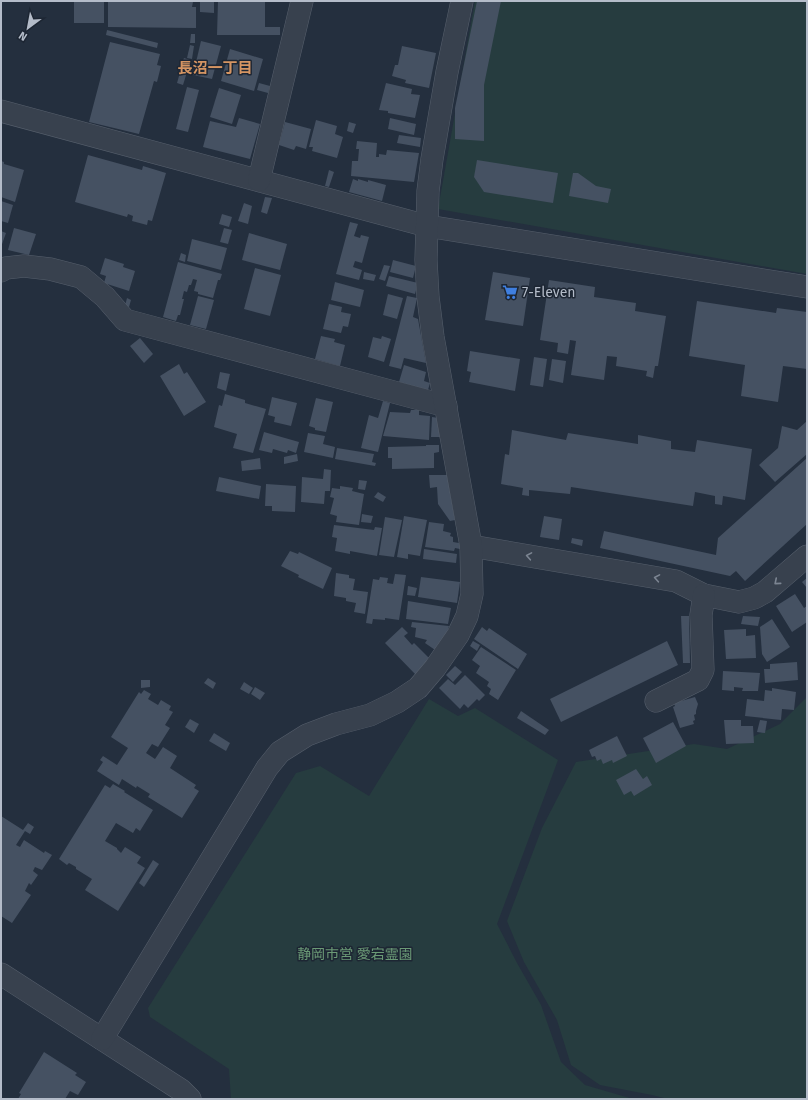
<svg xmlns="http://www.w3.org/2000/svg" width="808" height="1100" viewBox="0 0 808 1100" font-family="'Fira Sans','Noto Sans JP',sans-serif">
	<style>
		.green { fill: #263c3f }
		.building { fill: #455162 }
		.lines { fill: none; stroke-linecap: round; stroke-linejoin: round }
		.minor-casing { stroke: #565f6c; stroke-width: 23 }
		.minor { stroke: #38414e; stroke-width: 22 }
		.oneway { stroke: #7c8592 }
		.labels { text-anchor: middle; stroke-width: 3; stroke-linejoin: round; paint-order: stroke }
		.poi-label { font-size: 14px; fill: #b4bcc9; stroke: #1d2633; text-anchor: start }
		.park-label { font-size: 14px; fill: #6b9a76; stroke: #1d2633 }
		.neighbourhood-label { font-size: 15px; font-weight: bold; fill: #d59563; stroke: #1d2633 }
	</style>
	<rect width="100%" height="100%" fill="#242f3e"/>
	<g class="green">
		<polygon points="475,1 807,1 807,274 438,209"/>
		<polygon points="807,697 807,1099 668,1099 652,1095 600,1085 571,1065 557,1020 524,962 507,921 542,828 576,762 694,744 727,749 780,724"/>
		<polygon points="429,699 458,716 475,708 558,760 497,924 517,963 541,1005 561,1062 585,1085 633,1099 231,1099 229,1069 150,1017 148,1008 296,773 320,766 369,796"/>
	</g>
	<g class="building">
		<rect x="74" y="1" width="30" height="22"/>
		<polygon points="200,1 214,1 214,13 200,12"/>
		<polygon points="218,1 265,1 265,27 280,27 280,35 217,35"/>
		<polygon points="477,1 501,1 484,85 484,141 455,139 455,108"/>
		<polygon points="108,2 193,2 192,7 196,7 196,28 108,27"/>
		<polygon points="107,30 158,43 157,48 106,35"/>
		<polygon points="191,34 195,34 195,43 190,43"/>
		<polygon points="201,41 221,46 212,79 193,75"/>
		<polygon points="110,42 160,54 157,65 161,66 157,82 154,81 139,134 89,122"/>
		<polygon points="190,45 194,46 192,59 187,58"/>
		<polygon points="402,46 436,53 429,88 405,83 406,80 392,76 395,65 398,65"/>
		<polygon points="230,49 263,59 254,91 221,81"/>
		<polygon points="184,58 190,60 188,68 181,66"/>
		<polygon points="181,69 187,72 183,85 177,83"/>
		<polygon points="259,83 270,86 268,93 257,90"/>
		<polygon points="386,83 412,89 411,94 420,95 415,118 388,113 388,111 379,110"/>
		<polygon points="187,87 199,90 188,132 176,129"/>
		<polygon points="219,88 241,95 232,124 210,117"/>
		<polygon points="239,118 260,124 250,159 203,147 210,121 236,127"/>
		<polygon points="390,118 416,124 414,135 388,129"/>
		<polygon points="316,120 337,126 335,134 343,137 337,158 312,151 313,147 309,147"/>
		<polygon points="285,122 311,129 306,149 296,146 294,150 279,145"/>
		<polygon points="349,122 356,124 353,133 347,131"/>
		<polygon points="399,135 421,138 420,147 397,143"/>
		<polygon points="357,141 377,143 376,157 379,157 379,154 386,155 387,150 419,153 414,182 351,176 352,161 358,161 359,149 356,149"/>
		<polygon points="88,155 142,170 143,166 166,173 152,221 148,220 147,225 132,221 133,216 128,214 127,217 75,202"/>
		<polygon points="477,160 558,173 553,203 484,192 474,177"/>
		<polygon points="1,161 4,162 4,164 24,170 15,202 1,197"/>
		<polygon points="329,170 334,172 329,187 325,186"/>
		<polygon points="573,173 578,173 596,186 611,189 608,203 569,196"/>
		<polygon points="353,179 358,181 358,179 368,182 368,180 386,185 382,201 349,192"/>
		<polygon points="265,197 272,198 267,214 261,212"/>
		<polygon points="1,201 13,205 8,223 1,221"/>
		<polygon points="244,203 252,206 248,224 238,221"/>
		<polygon points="222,214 232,217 229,227 219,224"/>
		<polygon points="350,222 358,224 354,236 360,238 361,235 369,237 362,263 355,261 353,267 362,270 359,280 336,274"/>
		<polygon points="14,228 36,234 29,255 8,250"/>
		<polygon points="224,228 232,230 228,244 220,242"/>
		<polygon points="1,231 6,233 1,247"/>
		<polygon points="249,233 287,244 280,270 242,260"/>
		<polygon points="192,239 227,248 221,270 187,261"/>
		<polygon points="181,253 186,255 185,262 179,260"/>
		<polygon points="105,258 124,264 123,267 135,271 129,291 104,283 106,276 100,274"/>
		<polygon points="393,260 416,266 413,278 390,272"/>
		<polygon points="178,262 222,274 220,280 218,280 213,298 198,294 198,292 194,291 197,280 193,279 191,285 189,285 187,292 184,291 182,299 184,299 180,315 178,315 176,321 163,317"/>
		<polygon points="384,265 390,266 385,281 379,279"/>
		<polygon points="255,268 281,275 270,316 244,309"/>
		<polygon points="364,272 376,275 374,281 363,279"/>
		<polygon points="493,272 530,278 523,326 485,320"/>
		<polygon points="389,276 418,283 415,294 386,286"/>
		<polygon points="549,280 595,287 594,297 636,303 635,311 666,316 658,366 655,366 653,378 646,376 647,371 616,366 617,357 607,356 604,380 571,375 576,341 570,340 568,354 557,352 558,343 540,340"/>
		<polygon points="335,282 364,290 360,307 331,300"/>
		<polygon points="388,294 403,298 397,319 383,315"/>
		<polygon points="198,296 214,300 206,329 190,325"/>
		<polygon points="407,296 417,298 413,317 418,319 426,363 404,358 401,369 389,366"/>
		<polygon points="127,298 131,300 129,307 125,306"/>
		<polygon points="697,301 776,313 777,308 807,312 807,369 783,366 778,402 741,396 745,365 689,356"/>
		<polygon points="329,304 342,307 341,312 351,314 348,327 343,326 341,333 323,329"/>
		<polygon points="321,336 335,339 334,342 345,345 340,366 315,359"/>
		<polygon points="382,336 391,339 384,362 368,357 373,337 381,339"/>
		<polygon points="140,338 153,354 144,363 130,346"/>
		<polygon points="470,351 520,359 515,391 469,382 471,372 467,371"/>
		<polygon points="534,357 547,359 543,387 530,385"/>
		<polygon points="552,359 566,361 563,383 549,380"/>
		<polygon points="179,364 184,374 187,372 206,402 184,416 160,376"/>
		<polygon points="404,365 426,372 424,381 430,383 428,390 399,382"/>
		<polygon points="220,372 230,374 226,391 217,388"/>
		<polygon points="225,394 245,400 245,403 266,409 253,453 233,448 237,434 214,427 219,405 222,406"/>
		<polygon points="272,397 297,403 291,426 274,422 275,417 268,415"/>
		<polygon points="316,398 333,402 326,432 315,430 315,428 309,426"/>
		<polygon points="383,401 390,403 378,452 361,448 369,415 378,418"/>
		<polygon points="411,410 419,410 419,415 430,416 429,440 383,436 390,412 410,413"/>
		<polygon points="432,417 439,418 442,437 431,437"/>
		<polygon points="807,421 807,454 775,482 759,465 778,448 782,426 797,430"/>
		<polygon points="512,430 566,440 568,433 638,444 638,435 671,441 671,449 695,452 697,440 752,449 745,500 723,496 722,505 715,504 715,496 695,492 693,506 571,487 570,494 529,490 529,496 522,495 523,488 501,484 505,454 509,455"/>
		<polygon points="264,432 299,442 296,453 288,450 287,453 273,449 272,453 259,450"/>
		<polygon points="308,433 325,436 323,444 335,447 333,458 304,452"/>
		<polygon points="426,445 439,445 439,452 434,453 434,468 392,469 392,458 388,458 388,447 426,446"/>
		<polygon points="337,448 374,454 372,462 376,463 375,466 335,459"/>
		<polygon points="297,454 298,461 284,464 284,457"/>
		<polygon points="260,458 261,469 242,471 241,461"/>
		<polygon points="807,458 807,524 745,581 736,571 730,576 600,548 604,531 716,555 718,538"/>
		<polygon points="324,469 331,470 330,491 325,491 324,504 301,502 302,477 323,479"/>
		<polygon points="429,475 447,475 455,520 450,521 438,504 437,487 430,488"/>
		<polygon points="219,477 261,486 259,499 216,491"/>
		<polygon points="359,480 367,481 365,490 358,489"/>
		<polygon points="266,484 296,486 295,512 272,511 272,506 265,506"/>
		<polygon points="340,486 353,488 352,491 364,494 359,525 336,522 337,516 330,514 334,498 330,497 332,488 340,489"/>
		<polygon points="378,492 386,497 383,502 374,497"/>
		<polygon points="362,514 373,516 371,523 361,522"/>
		<polygon points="404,516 427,520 420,556 408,554 408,559 397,557"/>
		<polygon points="544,516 562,519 559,540 540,537"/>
		<polygon points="385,517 402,520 394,557 379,555"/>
		<polygon points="429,522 444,524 443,531 451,533 450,536 453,537 453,542 459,543 460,549 455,548 454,551 425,547"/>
		<polygon points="334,525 374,530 375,527 382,528 377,556 350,551 350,554 335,551 337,538 332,537"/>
		<polygon points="572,538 583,540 582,546 571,543"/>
		<polygon points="424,549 457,554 456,563 423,559"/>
		<polygon points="290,551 298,554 299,552 332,568 323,589 298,577 299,575 281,566"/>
		<polygon points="336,573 349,575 349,578 355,579 353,590 368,592 365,614 354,612 356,603 346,601 346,598 334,596"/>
		<polygon points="395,574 406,575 399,620 385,618 385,620 373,619 372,624 366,623 373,579 379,580 380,577 388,578 387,583 393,584"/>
		<polygon points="421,577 460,582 457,603 418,597"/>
		<polygon points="807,578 807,588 802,582"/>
		<polygon points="408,586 417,588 415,596 407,595"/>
		<polygon points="795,594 804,608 807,606 807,622 792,632 776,606"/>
		<polygon points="408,601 451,608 448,624 406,619"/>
		<polygon points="681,616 689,616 690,663 683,663"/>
		<polygon points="743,616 760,617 758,626 741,624"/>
		<polygon points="772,619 790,647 767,662 762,654 760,627"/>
		<polygon points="412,622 449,626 444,643 438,652 425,643 427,640 415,637 416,628 411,627"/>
		<polygon points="402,627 408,633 404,636 412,645 414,643 431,660 416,675 385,643"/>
		<polygon points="482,627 487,631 489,628 527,654 518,669 474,639"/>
		<polygon points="746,629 746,636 755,635 756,658 726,659 724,630"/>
		<polygon points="473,641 480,645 477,651 470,646"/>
		<polygon points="667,641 678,665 561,722 550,699"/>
		<polygon points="481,647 516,670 498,700 489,694 491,689 487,686 489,682 476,673 480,666 472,660"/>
		<polygon points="797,662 798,680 765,683 764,669 770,669 770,664"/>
		<polygon points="455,666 462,672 453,682 446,675"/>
		<polygon points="723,671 760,673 758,691 742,691 743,688 734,687 734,691 722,690"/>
		<polygon points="465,675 485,695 479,701 477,699 468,708 464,704 460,709 439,688 448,679 455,685"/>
		<polygon points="208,678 216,683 213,689 204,683"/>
		<polygon points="141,680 150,680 150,687 141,688"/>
		<polygon points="244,682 253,688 249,694 240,689"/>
		<polygon points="255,687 265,693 260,700 251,694"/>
		<polygon points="772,688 796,692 794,710 782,709 781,720 745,716 747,699 764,701 765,690 772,691"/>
		<polygon points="144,690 151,694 148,699 158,705 161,700 171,706 169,710 173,712 165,725 170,728 158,747 152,744 146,753 155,759 163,747 177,756 170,768 196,785 194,788 199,791 182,818 148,797 150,794 137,786 136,788 122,779 119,785 97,771 103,762 100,760 103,756 117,765 128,748 111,737 139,692 141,694"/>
		<polygon points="695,697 698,704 696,711 696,714 694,715 695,720 693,721 694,724 680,728 673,707 675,706 674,703"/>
		<polygon points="521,711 549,730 545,735 517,718"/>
		<polygon points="190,719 199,724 194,733 185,727"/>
		<polygon points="724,720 741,720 741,726 753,726 754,743 726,744"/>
		<polygon points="760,720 767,721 765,733 757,732"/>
		<polygon points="673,722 686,746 656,763 643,738"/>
		<polygon points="214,733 230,743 226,751 209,741"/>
		<polygon points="617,736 627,756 613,763 612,760 603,764 601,759 597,761 595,756 592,757 589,750"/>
		<polygon points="636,769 643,779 647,776 652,785 634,796 631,791 624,795 616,780"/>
		<polygon points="113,784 125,791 124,792 153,810 140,831 136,828 133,833 116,823 105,841 117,848 117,849 121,853 125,847 141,857 137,863 145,868 118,911 85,890 92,879 76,869 76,867 69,863 67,865 59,859 105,785 110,788"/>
		<polygon points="1,816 23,830 28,823 34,827 30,834 25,831 16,845 20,847 24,840 44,853 45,851 52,855 42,870 35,867 33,871 38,875 31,885 29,883 25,891 31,895 12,923 1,916"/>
		<polygon points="153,860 159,864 144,887 139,883"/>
		<polygon points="44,1052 77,1073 75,1075 86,1082 78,1095 70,1091 65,1099 18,1099 21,1094 19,1093"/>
	</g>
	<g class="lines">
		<g class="minor-casing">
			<g id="minor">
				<polyline points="1,111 427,226 807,287"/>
				<polyline points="259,180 302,1"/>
				<polyline points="1,271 6,268 24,266 50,269 81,277 105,297 125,320 446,406"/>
				<polyline points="471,546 676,581 704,595 739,602 754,598 765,592 807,556"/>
				<polyline points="656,701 698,680 703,670 701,615 704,595"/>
				<polyline points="1,974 181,1090 190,1099"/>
				<polyline points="102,1039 267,768 280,752 307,735 336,724 370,715 397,702 418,688 435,668 458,635 467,616 472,594 471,546 433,337 428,297 426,260 428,191 432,159 447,72 462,1"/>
			</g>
		</g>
		<use href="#minor" class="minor"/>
	</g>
	<defs><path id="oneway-chevron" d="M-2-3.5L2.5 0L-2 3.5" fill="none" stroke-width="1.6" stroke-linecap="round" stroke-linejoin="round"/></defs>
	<g class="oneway">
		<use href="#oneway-chevron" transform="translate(529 556) rotate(-170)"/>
		<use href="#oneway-chevron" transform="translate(657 578) rotate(-170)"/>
		<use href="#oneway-chevron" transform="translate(777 582) rotate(140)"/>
	</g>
	<defs>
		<g id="supermarket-bare" transform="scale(1.2)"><path d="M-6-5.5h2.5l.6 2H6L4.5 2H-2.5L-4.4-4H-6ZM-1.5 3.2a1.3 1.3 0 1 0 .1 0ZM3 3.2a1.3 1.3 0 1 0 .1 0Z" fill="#3f7fe0" stroke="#1d2633" stroke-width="2.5" paint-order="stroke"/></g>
	</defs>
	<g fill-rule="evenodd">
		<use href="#supermarket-bare" x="510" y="292"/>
	</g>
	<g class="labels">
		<g class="poi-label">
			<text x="522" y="297">7-Eleven</text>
		</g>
		<g class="park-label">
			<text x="355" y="959">静岡市営 愛宕霊園</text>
		</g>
		<g class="neighbourhood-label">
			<text x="215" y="73">長沼一丁目</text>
		</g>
	</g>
	<rect width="808" height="1100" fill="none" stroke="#b4bcc9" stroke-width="4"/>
	<g transform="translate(28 28) rotate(212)" stroke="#1d2633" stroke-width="3" paint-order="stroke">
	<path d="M0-3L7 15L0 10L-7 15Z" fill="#b4bcc9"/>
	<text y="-6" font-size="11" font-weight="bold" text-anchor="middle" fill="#b4bcc9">N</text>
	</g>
</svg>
